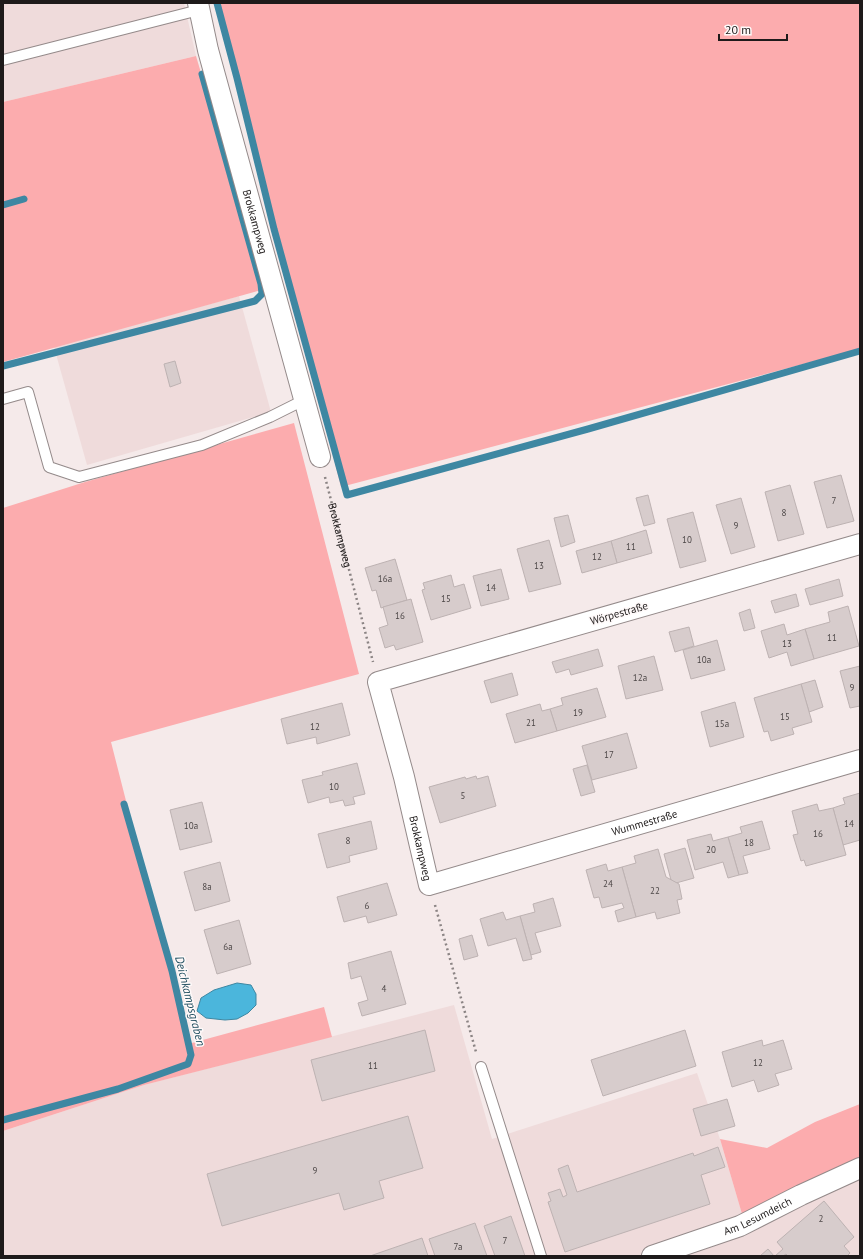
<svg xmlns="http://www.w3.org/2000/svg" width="863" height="1259" viewBox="0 0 863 1259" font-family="'PT Sans',sans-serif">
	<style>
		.built { fill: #efdbdb }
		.green { fill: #fcacae }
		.water { fill: #4bb6dc; stroke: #3e87a2 }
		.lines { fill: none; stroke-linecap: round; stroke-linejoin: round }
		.stream { stroke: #3e87a2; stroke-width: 7 }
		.building { fill: #d7cccc; stroke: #bdb2b2 }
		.lane-casing { stroke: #948a8a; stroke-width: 12 }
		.street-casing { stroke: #948a8a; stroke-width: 22 }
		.path { stroke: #8b8484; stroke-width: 2.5; stroke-dasharray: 2 3; stroke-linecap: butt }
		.lane { stroke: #fff; stroke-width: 10 }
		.street { stroke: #fff; stroke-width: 20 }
		.labels { text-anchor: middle; stroke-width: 3; stroke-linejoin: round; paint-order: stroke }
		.number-label { font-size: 9px; fill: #4c4646 }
		.street-label { font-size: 11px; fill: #1e1a1a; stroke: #fef9f9 }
		.water-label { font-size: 12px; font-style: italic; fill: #224f60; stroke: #fef9f9 }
	</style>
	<rect width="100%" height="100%" fill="#f5eaea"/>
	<g class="built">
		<polygon points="3,3 184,3 196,56 3,102"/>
		<polygon points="239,296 271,412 87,465 54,347"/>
		<polygon points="454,1005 492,1139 697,1073 720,1139 747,1231 860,1177 860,1256 3,1256 3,1131 144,1085"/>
	</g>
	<g class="green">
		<polygon points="219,3 860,3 860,349 341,487"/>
		<polygon points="196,56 265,289 3,362 3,102"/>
		<polygon points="294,423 359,674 111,742 188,1044 324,1007 332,1037 144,1085 3,1131 3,508 85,482"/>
		<polygon points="860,1104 860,1159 834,1169 742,1214 720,1139 767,1148 815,1122"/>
	</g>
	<polygon class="water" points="237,983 251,985 256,994 256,1005 248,1013 237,1019 225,1020 206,1018 197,1011 201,998 214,990"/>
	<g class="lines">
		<g class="stream">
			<polyline points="217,3 237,78 274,229 347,495 588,429 860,351"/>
			<polyline points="3,205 24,199"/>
			<polyline points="3,366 255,301 262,294 261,284 202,74"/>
			<polyline points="3,1120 118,1089 188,1064 191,1055 172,971 124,804"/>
		</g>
	</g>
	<g class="building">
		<polygon points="175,361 181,383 170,387 164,364"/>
		<polygon points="841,475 854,521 827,528 814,482"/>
		<polygon points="790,485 804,534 778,541 765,492"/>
		<polygon points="648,495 655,523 644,526 636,498"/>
		<polygon points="741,498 755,547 731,554 716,505"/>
		<polygon points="693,512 706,561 680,568 667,519"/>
		<polygon points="568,515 575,542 561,547 554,518"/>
		<polygon points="646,530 652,553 617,563 611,541"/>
		<polygon points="549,540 561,584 529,592 517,549"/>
		<polygon points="611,541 617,563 582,573 576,551"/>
		<polygon points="395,559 407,600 381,608 376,590 372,591 365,568"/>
		<polygon points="501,569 509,599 481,606 473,576"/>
		<polygon points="451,575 454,587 464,584 471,608 431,620 422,590 425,589 423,583"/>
		<polygon points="839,579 843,596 810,605 805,589"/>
		<polygon points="796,594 799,606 775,613 771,601"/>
		<polygon points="411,599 423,642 396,650 394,645 385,648 379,628 388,625 383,607"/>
		<polygon points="848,606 859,646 814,659 805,629 830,622 828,612"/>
		<polygon points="750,609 755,628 744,631 739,613"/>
		<polygon points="784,624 787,635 805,629 814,659 791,666 787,652 769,658 761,631"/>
		<polygon points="689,627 694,646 675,652 669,632"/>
		<polygon points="717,640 725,670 691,679 683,650"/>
		<polygon points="598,649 603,666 571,675 569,669 556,673 552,662"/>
		<polygon points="654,656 663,690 626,699 618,666"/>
		<polygon points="860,666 860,706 850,708 840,671"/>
		<polygon points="512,673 518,695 491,703 484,681"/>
		<polygon points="815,680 823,707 809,712 801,684"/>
		<polygon points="801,684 812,722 792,728 794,734 771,741 768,731 764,732 754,698"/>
		<polygon points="597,688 606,717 557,731 550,709 563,705 561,698"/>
		<polygon points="735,702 744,737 710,747 701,712"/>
		<polygon points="342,703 350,735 317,744 316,737 287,744 281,719"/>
		<polygon points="540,704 542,711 550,709 557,731 515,743 506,714"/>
		<polygon points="627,733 637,768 592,780 582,746"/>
		<polygon points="357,763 365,794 353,797 355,804 345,806 343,800 330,803 329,797 308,803 302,780 323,775 322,772"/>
		<polygon points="587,765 595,792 581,796 573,769"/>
		<polygon points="476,776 477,779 488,776 496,806 440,823 429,787 465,777 466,779"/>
		<polygon points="860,793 860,840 843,845 833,808 845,804 843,798"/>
		<polygon points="202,802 212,842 180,850 170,810"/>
		<polygon points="817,804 819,811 833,808 846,855 806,866 804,860 801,861 793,835 798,834 792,811"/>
		<polygon points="371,821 377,849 349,856 350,862 327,868 318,834"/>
		<polygon points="762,821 770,849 743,856 748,873 739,875 728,837 742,833 740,827"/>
		<polygon points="711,834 713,841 728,837 739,875 728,878 723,862 695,870 687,840"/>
		<polygon points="685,848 694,878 676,883 671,880 664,854"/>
		<polygon points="658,849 666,877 679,884 682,899 677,900 680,913 657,919 655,912 636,917 622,867 636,863 634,856"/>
		<polygon points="220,862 230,901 195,911 184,872"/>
		<polygon points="606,864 608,871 622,867 636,917 618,922 615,911 624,908 622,903 602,908 599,897 594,898 586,870"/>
		<polygon points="387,883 397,915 368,923 366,916 344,922 337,897"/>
		<polygon points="553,898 561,926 535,933 541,952 531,955 520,916 535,912 533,904"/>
		<polygon points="503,912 506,920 520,916 532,959 523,961 516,938 488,946 480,919"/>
		<polygon points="239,920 251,964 217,974 204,930"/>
		<polygon points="472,935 478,956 464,960 459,939"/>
		<polygon points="391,951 406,1004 362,1016 358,1003 368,1000 361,976 351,979 348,963"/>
		<polygon points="425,1030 435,1071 322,1101 311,1060"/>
		<polygon points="685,1030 696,1066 603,1096 591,1060"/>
		<polygon points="762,1040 763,1046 783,1040 792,1069 775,1074 779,1085 758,1092 754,1080 732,1087 722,1052"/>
		<polygon points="727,1099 735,1126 701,1136 693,1109"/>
		<polygon points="408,1116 423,1168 379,1181 384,1198 344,1210 339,1193 222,1226 207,1174"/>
		<polygon points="718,1147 725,1167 701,1175 710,1204 565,1252 548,1202 551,1201 548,1193 560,1189 563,1197 567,1195 558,1169 568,1165 577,1192 693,1153 694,1156"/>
		<polygon points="824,1201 854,1237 844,1246 850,1253 847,1256 788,1256 786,1254 783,1256 775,1256 783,1249 777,1242"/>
		<polygon points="511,1216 525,1256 495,1256 484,1226"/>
		<polygon points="475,1223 487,1256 435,1256 429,1239"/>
		<polygon points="422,1238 428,1256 370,1256"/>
		<polygon points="768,1249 774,1256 760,1256"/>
	</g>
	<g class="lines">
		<g class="lane-casing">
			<g id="lane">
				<polyline points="3,60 199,10"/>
				<polyline points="3,399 28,392 49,467 79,477 202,445 270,417 304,400"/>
				<polyline points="481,1067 541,1256"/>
			</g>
		</g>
		<g class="street-casing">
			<g id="street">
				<path id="s2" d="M 198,3 L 208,50 L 320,457"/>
				<path id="s3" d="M 860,544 L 378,682 L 404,777 L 429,885 L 860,760"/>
				<path id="s4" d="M 652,1256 L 740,1226 L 801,1195 L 860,1168"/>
			</g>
		</g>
		<g class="path">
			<path id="s1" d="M 325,477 L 373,662"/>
			<polyline points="435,905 476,1052"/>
		</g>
		<use href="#lane" class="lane"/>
		<use href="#street" class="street"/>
	</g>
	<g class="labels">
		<g class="number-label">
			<text x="834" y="504">7</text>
			<text x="784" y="516">8</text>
			<text x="736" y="529">9</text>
			<text x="687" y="543">10</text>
			<text x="631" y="550">11</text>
			<text x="597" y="560">12</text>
			<text x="539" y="569">13</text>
			<text x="385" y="582">16a</text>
			<text x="491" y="591">14</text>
			<text x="446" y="602">15</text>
			<text x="400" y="619">16</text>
			<text x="832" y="641">11</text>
			<text x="787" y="647">13</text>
			<text x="704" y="663">10a</text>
			<text x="640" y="681">12a</text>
			<text x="852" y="691">9</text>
			<text x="578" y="716">19</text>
			<text x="785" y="720">15</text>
			<text x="531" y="726">21</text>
			<text x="722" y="727">15a</text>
			<text x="315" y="730">12</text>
			<text x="609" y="758">17</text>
			<text x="334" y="790">10</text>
			<text x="463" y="799">5</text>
			<text x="849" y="827">14</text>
			<text x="191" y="829">10a</text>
			<text x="818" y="837">16</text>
			<text x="348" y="844">8</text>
			<text x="749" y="846">18</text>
			<text x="711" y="853">20</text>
			<text x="608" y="887">24</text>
			<text x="207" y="890">8a</text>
			<text x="655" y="894">22</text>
			<text x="367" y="909">6</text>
			<text x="228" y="950">6a</text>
			<text x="384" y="992">4</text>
			<text x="758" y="1066">12</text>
			<text x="373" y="1069">11</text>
			<text x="315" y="1174">9</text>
			<text x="821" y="1222">2</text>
			<text x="505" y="1244">7</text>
			<text x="458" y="1250">7a</text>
		</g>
		<g class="street-label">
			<text dy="4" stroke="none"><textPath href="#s2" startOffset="226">Brokkampweg</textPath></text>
			<text dy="4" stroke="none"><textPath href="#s1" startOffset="60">Brokkampweg</textPath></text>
			<text transform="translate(619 613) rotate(-16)" y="4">Wörpestraße</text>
			<text dy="4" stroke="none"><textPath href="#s3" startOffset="935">Wummestraße</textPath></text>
			<text dy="4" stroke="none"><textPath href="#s3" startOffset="673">Brokkampweg</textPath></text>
			<text dy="4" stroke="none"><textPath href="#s4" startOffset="113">Am Lesumdeich</textPath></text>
		</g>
		<g class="water-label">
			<text transform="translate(190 1001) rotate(76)" y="4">Deichkampsgraben</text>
		</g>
	</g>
	<rect width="863" height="1259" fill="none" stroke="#1e1a1a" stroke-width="8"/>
	<path d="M719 34v6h68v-6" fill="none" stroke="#1e1a1a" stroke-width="2"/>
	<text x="725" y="34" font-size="12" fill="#1e1a1a" stroke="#fef9f9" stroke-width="3" paint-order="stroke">20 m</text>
</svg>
